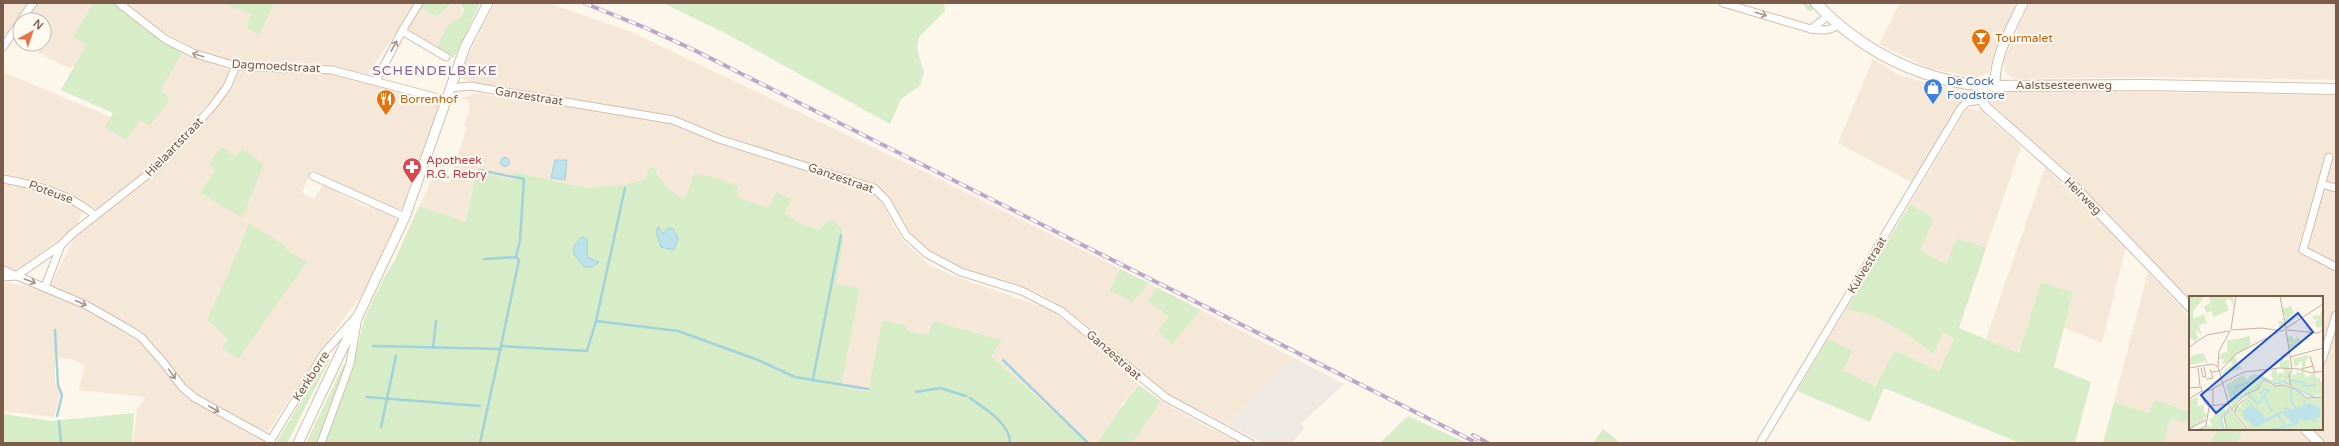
<svg xmlns="http://www.w3.org/2000/svg" width="2339" height="446" viewBox="0 0 2339 446" font-family="'Varela Round',sans-serif">
	<style>
		.residential { fill: #f6e8d8; fill-rule: evenodd }
		.industrial { fill: #efe9e3 }
		.green { fill: #d6edc7 }
		.water { fill: #bde2e9; stroke: #a2d2db }
		.lines { fill: none; stroke-linecap: round; stroke-linejoin: round }
		.stream { stroke: #a2d2db; stroke-width: 2.5 }
		.minor-casing { stroke: #d2beae; stroke-width: 9 }
		.tertiary-casing { stroke: #d2beae; stroke-width: 11 }
		.secondary-casing { stroke: #d7c0ae; stroke-width: 12 }
		.minor { stroke: #fff; stroke-width: 7 }
		.tertiary { stroke: #fff; stroke-width: 9 }
		.secondary { stroke: #fff; stroke-width: 10 }
		.rail-casing { stroke: #b9a6ca; stroke-width: 4 }
		.rail { stroke: #fffaf2; stroke-width: 2.5; stroke-dasharray: 8; stroke-linecap: butt }
		.oneway { stroke: #a9958a }
		.labels { text-anchor: middle; stroke-width: 4; stroke-linejoin: round; paint-order: stroke }
		.food-label { font-size: 12px; fill: #c56008; stroke: #fffaf2; text-anchor: start }
		.street-label { font-size: 12px; fill: #7b5c4b; stroke: #fffaf2 }
		.shop-label { font-size: 12px; fill: #366cbe; stroke: #fffaf2; text-anchor: start }
		.health-label { font-size: 12px; fill: #be3a42; stroke: #fffaf2; text-anchor: start }
		.quarter-label { font-size: 14px; letter-spacing: 1px; fill: #856496; stroke: #fffaf2 }
		.inset-river { fill: none; stroke: #bde2e9; stroke-width: 2 }
		.inset-road { fill: none; stroke: #c5b3a5; stroke-width: 1 }
		.view { fill: #1d4ed8; fill-opacity: 0.15; stroke: #1d4ed8; stroke-width: 2 }
		.inset-edge { fill: none; stroke: #7b5c4b; stroke-width: 2 }
	</style>
	<rect width="100%" height="100%" fill="#fdf6ea"/>
	<g class="residential">
		<polygon points="3,3 29,3 3,42"/>
		<polygon points="37,3 93,3 73,37 86,45 74,66 68,68 22,44 44,44 44,20 26,20"/>
		<polygon points="124,3 221,3 251,14 260,34 274,3 416,3 367,75 298,64 238,63 226,60 202,52 166,34"/>
		<polygon points="453,3 462,3 462,16 447,26 436,48 407,28 419,7 437,17"/>
		<polygon points="495,3 548,3 629,31 931,175 1120,269 1109,291 1127,298 1131,304 1149,283 1156,287 1149,301 1169,318 1172,343 1201,310 1292,357 1228,425 1165,392 1067,310 1050,299 1030,289 951,264 931,251 918,242 905,228 889,196 874,183 750,145 668,115 477,84 463,79 460,75 462,68"/>
		<polygon points="1900,3 2015,3 2018,4 1988,72 1977,78 1928,68 1879,44"/>
		<polygon points="2029,3 2336,3 2336,80 2151,77 2013,79 2005,71 2004,60"/>
		<polygon points="183,52 215,63 230,71 224,85 154,165 101,208 97,209 61,189 35,180 3,174 3,72 111,117 106,127 140,119 150,126 170,99 159,90"/>
		<polygon points="1873,59 1899,75 1956,91 1961,98 1961,103 1913,183 1838,143"/>
		<path d="M 241,70 L 319,71 L 350,77 L 435,100 L 439,106 L 404,206 L 401,209 L 397,210 L 311,170 L 302,193 L 314,199 L 324,183 L 342,195 L 366,207 L 369,208 L 370,205 L 396,217 L 398,221 L 366,289 L 320,351 L 268,432 L 260,432 L 188,389 L 176,376 L 165,357 L 144,335 L 50,286 L 75,237 L 158,171 L 214,109 L 237,72 ZM 242,149 L 220,205 L 200,193 L 215,170 L 236,157 ZM 249,223 L 286,246 L 238,359 L 222,348 L 228,339 L 207,319 L 228,274 Z"/>
		<polygon points="2022,90 2336,95 2336,443 2325,443 2311,429 2322,429 2322,297 2190,297 2190,301 2104,209 1990,102 1991,91"/>
		<polygon points="476,93 663,120 872,190 879,197 895,229 906,244 928,264 951,275 1049,309 1087,337 1139,385 1122,404 1119,414 1097,443 1088,443 991,356 1002,340 933,321 928,335 905,330 907,326 882,320 868,393 841,387 860,289 836,283 843,242 842,228 834,221 827,221 820,229 803,225 785,213 792,199 769,208 737,197 685,198 677,195 664,185 655,168 649,168 646,179 623,185 587,188 514,172 513,180 482,172 476,173 466,222 419,206 433,177 449,183 467,127 464,126 470,107 468,100 461,99"/>
		<polygon points="1970,108 1982,112 2021,147 1986,248 1957,238 1946,264 1919,250 1934,219 1910,204 1965,112"/>
		<polygon points="2045,167 2126,247 2102,343 2064,328 2073,292 2041,282 2019,353 1986,339"/>
		<polygon points="3,182 43,191 71,202 83,210 77,226 20,268 15,269 3,266"/>
		<polygon points="2148,272 2190,317 2190,412 2155,400 2150,413 2114,402"/>
		<polygon points="3,282 40,289 116,324 138,339 159,361 177,388 266,441 265,443 133,443 137,409 146,397 79,390 85,365 74,360 58,357 55,331 55,382 60,393 54,417 3,411"/>
		<polygon points="1846,310 1868,313 1893,325 1934,354 1943,333 1954,338 1939,371 1895,350 1877,386 1842,371 1852,351 1828,339"/>
		<polygon points="1161,401 1206,426 1241,443 1132,443"/>
		<polygon points="2171,418 2190,424 2190,429 2215,429 2211,443 2163,443"/>
		<polygon points="2242,429 2299,429 2313,443 2238,443"/>
	</g>
	<polygon class="industrial" points="1292,357 1344,384 1301,424 1304,429 1292,443 1263,443 1228,425"/>
	<g class="green">
		<polygon points="93,3 114,3 183,52 160,90 170,99 150,126 140,120 126,140 105,127 113,113 61,90 86,45 73,37"/>
		<polygon points="221,3 274,3 260,34 247,29 251,14"/>
		<polygon points="422,3 452,3 437,17 419,7"/>
		<polygon points="461,3 480,3 454,58 436,48 447,26 462,16 464,10"/>
		<polygon points="663,3 944,3 945,11 919,37 917,49 924,72 920,86 901,99 890,124 725,33"/>
		<polygon points="1801,3 1811,3 1814,7 1812,11 1809,11"/>
		<polygon points="221,147 236,157 242,149 264,164 242,218 200,193 215,170 209,164"/>
		<path d="M 649,168 L 655,168 C 661,183 670,193 685,198 L 694,174 L 710,176 L 738,186 L 737,197 L 769,208 L 776,192 L 792,199 L 785,213 L 803,225 L 820,229 L 827,221 L 834,221 L 842,228 L 843,242 L 836,283 L 860,289 L 841,387 L 868,392 L 882,320 L 907,326 L 906,330 L 928,335 L 933,321 L 1002,340 L 991,356 L 1088,443 L 324,443 L 353,368 L 364,319 L 383,279 L 395,260 L 419,206 L 466,222 L 476,173 L 482,172 L 513,180 L 514,172 L 587,188 L 623,185 L 646,179 Z"/>
		<path d="M 1910,204 L 1934,219 L 1920,250 L 1946,264 L 1957,238 L 1986,248 L 1959,328 L 2019,353 L 2041,282 L 2073,292 L 2054,367 L 2091,382 L 2075,443 L 2020,443 L 1884,388 L 1870,422 L 1797,391 L 1828,339 L 1852,351 L 1843,371 L 1876,386 L 1895,350 L 1939,371 L 1954,338 L 1943,333 L 1934,354 C 1905,334 1882,313 1846,310 Z"/>
		<polygon points="249,223 286,246 285,249 307,262 238,359 222,348 228,339 207,319 228,274"/>
		<polygon points="1120,269 1149,283 1131,304 1127,298 1109,291"/>
		<polygon points="1156,287 1201,310 1172,344 1158,331 1169,317 1148,301"/>
		<polygon points="327,357 330,359 287,443 276,443"/>
		<polygon points="347,363 318,443 306,443 344,364"/>
		<path d="M 1139,385 L 1161,401 L 1132,443 L 1097,443 C 1112,423 1123,403 1139,385 Z"/>
		<polygon points="2155,400 2190,412 2190,424 2171,418 2163,443 2103,443 2114,402 2149,413"/>
		<polygon points="134,413 132,443 3,443 3,414 51,421"/>
		<polygon points="1408,416 1465,442 1380,443"/>
		<polygon points="1603,429 1621,443 1593,443"/>
		<polygon points="2216,429 2242,429 2238,443 2211,443"/>
	</g>
	<g class="water">
		<circle cx="505" cy="162" r="4.5"/>
		<polygon points="555,160 567,160 565,180 551,178"/>
		<polygon points="658,227 663,234 668,228 673,229 678,238 674,250 661,247 656,232"/>
		<polygon points="582,237 587,239 587,257 599,262 592,267 584,267 574,254 574,246"/>
	</g>
	<g class="lines">
		<g class="stream">
			<polyline points="479,170 524,179 520,240 516,257"/>
			<polyline points="484,259 516,257 519,260 501,346"/>
			<polyline points="596,321 625,188"/>
			<polyline points="55,330 58,385 62,395 57,416"/>
			<polyline points="373,346 501,349"/>
			<polyline points="433,348 436,321"/>
			<polyline points="1003,360 1088,443"/>
			<polyline points="813,379 841,235"/>
			<polyline points="916,392 940,388 966,396"/>
			<polyline points="367,397 480,406"/>
			<path d="M 970,398 C 985,409 1010,423 1010,443"/>
			<polyline points="59,421 61,443"/>
			<polyline points="381,427 396,356"/>
			<polyline points="480,443 501,346 587,351 596,321 678,331 758,360 795,377 868,389"/>
		</g>
		<g class="minor-casing">
			<g id="minor">
				<polyline points="119,3 165,39 193,53 236,66 332,70 446,100"/>
				<path d="M 1723,3 L 1811,29 C 1821,30 1831,32 1838,24"/>
				<polyline points="21,20 33,3"/>
				<polyline points="1811,29 1828,16"/>
				<polyline points="402,31 446,57"/>
				<polyline points="3,47 20,22"/>
				<polyline points="376,81 402,31 419,3"/>
				<polyline points="451,88 470,86 673,120 719,139 874,188 886,200 906,235 927,254 961,272 1022,291 1061,311 1165,397 1250,443"/>
				<polyline points="2329,157 2303,250 2336,267"/>
				<polyline points="313,176 405,217"/>
				<path d="M 3,179 C 38,185 67,193 95,215"/>
				<polyline points="2322,184 2336,188"/>
				<polyline points="3,270 86,305 123,326 141,337 163,362 182,387 195,398 271,440"/>
				<polyline points="3,277 16,276 61,245"/>
				<polyline points="45,287 61,245 72,234 156,168 212,107 227,87 236,66"/>
				<polyline points="2322,360 2336,315"/>
				<polyline points="269,443 324,353 355,318"/>
				<polyline points="321,443 350,364 357,323"/>
				<polyline points="1760,443 1961,108 1967,102 1982,100"/>
			</g>
		</g>
		<g class="tertiary-casing">
			<g id="tertiary">
				<polyline points="1983,86 1982,100 1985,106 2067,179 2190,307"/>
				<path d="M 1995,86 C 1994,56 2011,29 2023,3"/>
				<polyline points="2305,429 2319,443"/>
				<polyline points="298,443 405,217 465,47 488,3"/>
			</g>
		</g>
		<g class="secondary-casing">
			<path id="secondary" d="M 1816,3 C 1862,51 1916,79 1983,86 L 2147,85 L 2336,89"/>
		</g>
		<use href="#minor" class="minor"/>
		<use href="#tertiary" class="tertiary"/>
		<use href="#secondary" class="secondary"/>
		<g class="rail-casing">
			<g id="rail">
				<polyline points="584,3 646,28 694,50 1477,443"/>
				<polyline points="1473,435 1488,443"/>
			</g>
		</g>
		<use href="#rail" class="rail"/>
	</g>
	<defs><path id="oneway-shaft" d="M-6 0H5M1.5-3L5.5 0L1.5 3" fill="none" stroke-width="1.6" stroke-linecap="round" stroke-linejoin="round"/></defs>
	<g class="oneway">
		<use href="#oneway-shaft" transform="translate(1761 14) rotate(17)"/>
		<use href="#oneway-shaft" transform="translate(394 46) rotate(-61)"/>
		<use href="#oneway-shaft" transform="translate(198 55) rotate(-162)"/>
		<use href="#oneway-shaft" transform="translate(30 281) rotate(20)"/>
		<use href="#oneway-shaft" transform="translate(81 303) rotate(24)"/>
		<use href="#oneway-shaft" transform="translate(172 374) rotate(54)"/>
		<use href="#oneway-shaft" transform="translate(214 409) rotate(30)"/>
	</g>
	<defs>
		<g id="bar-pin" transform="scale(1)"><path d="M0 17L-7.5 6A9.5 9.5 0 1 1 7.5 6Z" fill="#e8710a" stroke="#fffaf2"/><path d="M-6-5H6L.8 .8V4.5H3.5V6h-7V4.5H-.8V.8Z" fill="#fff"/></g>
		<g id="shop-pin" transform="scale(1)"><path d="M0 17L-7.5 6A9.5 9.5 0 1 1 7.5 6Z" fill="#3f7fe0" stroke="#fffaf2"/><path d="M-5-2.5h2.3a2.7 3.5 0 0 1 5.4 0H5L5.5 6h-11ZM-1.5-2.5h3a1.5 2.3 0 0 0-3 0Z" fill="#fff"/></g>
		<g id="restaurant-pin" transform="scale(1)"><path d="M0 17L-7.5 6A9.5 9.5 0 1 1 7.5 6Z" fill="#e8710a" stroke="#fffaf2"/><path d="M-5-6h1v4h1v-4h1v4h1v-4h1v5L-1.5 .5V6h-2V.5L-5-1ZM5-6V6H3V1.5H1.5Q1.5-4 5-6Z" fill="#fff"/></g>
		<g id="pharmacy-pin" transform="scale(1)"><path d="M0 17L-7.5 6A9.5 9.5 0 1 1 7.5 6Z" fill="#e0444e" stroke="#fffaf2"/><path d="M-2-6h4v4h4v4h-4v4h-4v-4h-4v-4h4Z" fill="#fff"/></g>
	</defs>
	<g fill-rule="evenodd">
		<use href="#bar-pin" x="1981" y="38"/>
		<use href="#shop-pin" x="1933" y="88"/>
		<use href="#restaurant-pin" x="386" y="99"/>
		<use href="#pharmacy-pin" x="412" y="167"/>
	</g>
	<g class="labels">
		<g class="food-label">
			<text x="1995" y="42">Tourmalet</text>
			<text x="400" y="103">Borrenhof</text>
		</g>
		<g class="street-label">
			<text transform="translate(276 66) rotate(3)" y="4">Dagmoedstraat</text>
			<text x="2064" y="89">Aalstsesteenweg</text>
			<text transform="translate(529 96) rotate(9)" y="4">Ganzestraat</text>
			<text transform="translate(174 147) rotate(-46)" y="4">Hielaartstraat</text>
			<text transform="translate(841 178) rotate(19)" y="4">Ganzestraat</text>
			<text transform="translate(51 192) rotate(20)" y="4">Poteuse</text>
			<text transform="translate(2083 196) rotate(45)" y="4">Heirweg</text>
			<text transform="translate(1867 265) rotate(-59)" y="4">Kulvestraat</text>
			<text transform="translate(1114 355) rotate(41)" y="4">Ganzestraat</text>
			<text transform="translate(311 376) rotate(-57)" y="4">Kerkborre</text>
		</g>
		<g class="shop-label">
			<text x="1947" y="85">De Cock<tspan x="1947" dy="14">Foodstore</tspan></text>
		</g>
		<g class="health-label">
			<text x="426" y="164">Apotheek<tspan x="426" dy="14">R.G. Rebry</tspan></text>
		</g>
		<g class="quarter-label">
			<text x="435" y="75">SCHENDELBEKE</text>
		</g>
	</g>
	<g transform="translate(2189 296)">
		<rect width="134" height="134" fill="#fdf6ea"/>
		<path d="M 0,0 L 16,0 L 4,15 L 4,23 L 15,18 L 18,27 L 10,29 L 13,41 L 9,35 L 7,36 L 10,43 L 5,46 L 3,42 L 0,43 ZM 19,0 L 44,0 L 45,10 L 41,3 L 36,5 L 40,14 L 25,21 L 22,15 L 18,17 L 15,11 L 22,6 ZM 102,9 L 105,17 L 91,32 L 89,25 L 95,25 L 97,22 L 93,14 ZM 134,15 L 134,30 L 128,32 L 126,27 L 129,23 L 125,24 L 123,20 L 132,19 L 131,16 ZM 106,39 L 114,46 L 100,53 L 99,49 L 105,46 L 99,47 L 98,41 L 103,40 L 105,44 L 108,43 ZM 60,40 L 62,49 L 45,60 L 53,73 L 32,78 L 43,69 L 41,65 L 33,68 L 35,63 L 29,63 L 33,57 L 38,56 L 38,42 L 39,44 L 49,43 ZM 14,57 L 19,67 L 17,68 L 15,63 L 15,66 L 0,69 L 0,72 L 2,60 ZM 120,59 L 118,61 L 121,62 L 117,63 L 116,71 L 113,72 L 113,66 L 109,66 L 110,69 L 105,70 L 105,64 L 102,63 ZM 100,64 L 101,78 L 107,79 L 110,73 L 110,78 L 114,74 L 117,82 L 125,77 L 128,82 L 130,81 L 132,86 L 134,86 L 134,99 L 120,100 L 95,86 L 84,87 L 82,84 L 84,83 L 82,79 L 84,73 L 88,73 L 88,78 L 93,76 L 94,78 L 95,73 L 91,72 L 91,65 ZM 72,75 L 74,81 L 68,91 L 55,98 L 43,112 L 37,89 L 54,79 L 60,86 L 59,81 L 65,78 L 72,79 ZM 77,83 L 84,90 L 93,88 L 121,103 L 134,101 L 134,134 L 61,134 L 45,113 L 48,108 L 51,111 L 56,100 ZM 9,101 L 8,110 L 15,109 L 15,116 L 20,119 L 0,134 L 0,104 ZM 32,111 L 37,115 L 42,113 L 33,122 L 36,134 L 10,134 L 18,129 L 24,131 L 19,122 L 21,124 ZM 43,114 L 58,134 L 38,134 L 35,123 Z" fill="#d6edc7"/>
		<path d="M 57,102 L 62,107 L 64,112 L 71,115 L 76,123 L 92,115 L 107,115 L 120,107 L 130,111 L 132,120 L 127,123 L 126,128 L 123,123 L 114,125 L 113,122 L 104,128 L 94,117 L 69,130 L 63,130 L 61,125 L 55,123 L 54,115 L 62,110 Z" fill="#bde2e9"/>
		<path class="inset-river" d="M 101,84 L 115,87 L 115,90 L 127,89M 103,91 L 125,101M 102,93 L 103,106 L 107,114M 71,98 L 76,93 L 80,94 L 76,99M 60,99 L 69,108 L 75,100 L 83,116M 48,102 L 45,96 L 48,91 L 61,85M 49,103 L 67,91 L 74,81 L 86,88 L 94,86 L 101,89M 95,113 L 99,112 L 100,115 L 116,110 L 115,104M 89,119 L 96,130M 35,134 L 32,122 L 41,111M 84,134 L 110,127"/>
		<path class="inset-road" d="M 91,0 L 97,32M 114,24 L 122,36M 42,33 L 47,0M 42,34 L 73,32 L 93,35 L 134,8M 97,34 L 103,73M 98,34 L 129,37 L 134,34M 41,35 L 30,55 L 29,71 L 40,109 L 59,134M 0,51 L 18,39 L 40,35M 121,60 L 126,77M 101,61 L 134,52M 0,72 L 24,68 L 29,71M 9,72 L 11,90M 12,72 L 14,81 L 17,81 L 15,71M 21,73 L 22,76 L 31,75M 112,73 L 124,70M 31,75 L 47,58 L 89,36M 17,83 L 24,82 L 22,76M 33,87 L 55,76 L 90,72 L 110,73 L 122,77 L 134,75M 102,91 L 100,79 L 103,74M 0,92 L 12,91 L 15,106 L 20,111 L 17,130 L 9,134M 13,95 L 22,94 L 34,87M 0,103 L 13,95M 24,109 L 24,93M 20,110 L 38,108M 47,116 L 46,113 L 54,104M 0,133 L 17,124M 38,134 L 35,121 L 56,99 L 69,93 L 75,83 L 86,90 L 95,89 L 107,94 L 118,102 L 134,101"/>
		<path class="view" d="M 109,17 L 124,36 L 27,117 L 12,99 Z"/>
		<rect width="134" height="134" class="inset-edge"/>
	</g>
	<rect width="2339" height="446" fill="none" stroke="#7b5c4b" stroke-width="8"/>
	<g transform="translate(32 32) rotate(40)"><circle r="19" fill="#fffaf2" stroke="#cabbaf"/>
	<path d="M0-3L7 15L0 10L-7 15Z" fill="#ec704b"/>
	<text y="-6" font-size="11" font-weight="bold" text-anchor="middle" fill="#7b5c4b">N</text>
	</g>
</svg>
